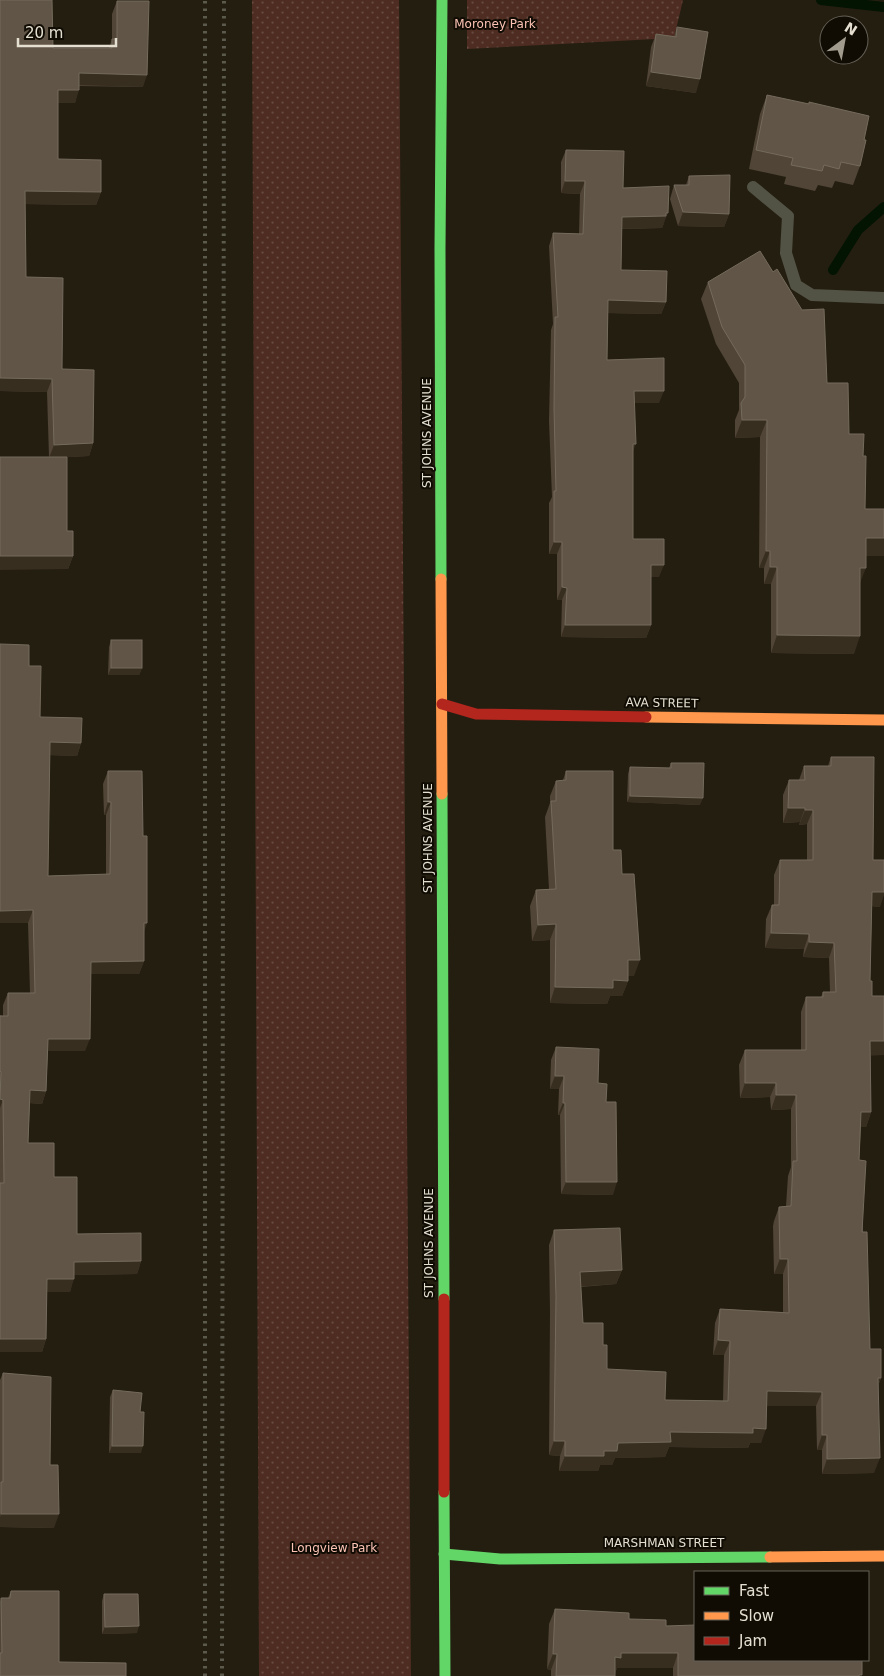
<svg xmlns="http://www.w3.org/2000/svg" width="884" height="1676" viewBox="0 0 884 1676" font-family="'DejaVu Sans',sans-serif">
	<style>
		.park { fill: url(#park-dots) }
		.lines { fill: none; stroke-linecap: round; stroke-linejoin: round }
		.stream { stroke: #031402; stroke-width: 10 }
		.lane { stroke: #525344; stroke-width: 12 }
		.fast { stroke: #63d668; stroke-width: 11 }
		.slow { stroke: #ff974d; stroke-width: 11 }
		.jam { stroke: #b3261e; stroke-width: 11 }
		.rail { stroke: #5b5a4d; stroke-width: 4; stroke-dasharray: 2.5 5; stroke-linecap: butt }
		.wall { fill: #504536 }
		.shaded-wall { fill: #382e20 }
		.building { fill: #605546; stroke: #756b5c }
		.labels { text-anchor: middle; stroke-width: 4; stroke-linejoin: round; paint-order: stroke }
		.park-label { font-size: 12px; fill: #fcc3b5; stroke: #100c04 }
		.street-label { font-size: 12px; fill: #e5dfd1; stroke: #100c04 }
	</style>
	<defs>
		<pattern id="park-dots" width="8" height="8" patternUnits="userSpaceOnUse" patternTransform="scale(1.25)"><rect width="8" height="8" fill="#4e2c22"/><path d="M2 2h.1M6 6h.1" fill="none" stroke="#674a41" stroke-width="1.8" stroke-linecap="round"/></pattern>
	</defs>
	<rect width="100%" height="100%" fill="#241e11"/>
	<g class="park">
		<polygon points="252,0 399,0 411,1676 259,1676"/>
		<polygon points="467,0 683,0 674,38 467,49"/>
	</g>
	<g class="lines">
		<g class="stream">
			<polyline points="821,0 884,7"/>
			<polyline points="833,270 858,230 884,207"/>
		</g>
		<polyline class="lane" points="753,187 788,216 786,253 796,285 812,295 884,298"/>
		<g class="fast">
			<polyline points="441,579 440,248 442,0"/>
			<polyline points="442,794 444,1299"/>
			<polyline points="444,1492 445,1676"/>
			<polyline points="444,1554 500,1559 770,1557"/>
		</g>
		<g class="slow">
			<polyline points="441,579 442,794"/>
			<polyline points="646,717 884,720"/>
			<polyline points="770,1557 884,1556"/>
		</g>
		<g class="jam">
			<polyline points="442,704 476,714 646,717"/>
			<polyline points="444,1299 444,1492"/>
		</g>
		<g class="rail">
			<polyline points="205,1676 205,0"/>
			<polyline points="222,1676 224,0"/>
		</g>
	</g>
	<g class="wall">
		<polygon points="0,0 53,48 109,48 112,39 112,14 117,1 143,87 79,86 75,103 58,103 58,159 101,192 96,205 25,204 26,277 62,369 93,443 89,456 67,457 67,531 73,556 68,569 49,457 47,392 0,391"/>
		<polygon points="677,27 696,93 646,86 651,47 656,34 674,36"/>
		<polygon points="767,95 864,140 860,166 853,185 835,181 832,188 818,185 815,191 784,184 786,177 749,169 760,114"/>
		<polygon points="566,150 623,188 664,225 663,225 662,228 622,229 621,270 666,302 661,314 608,313 607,360 659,403 634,403 633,453 633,539 659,577 651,577 651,625 646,638 561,637 562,600 557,600 557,554 549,554 549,503 552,497 549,421 551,330 553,324 549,246 553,233 579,234 580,194 561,193 561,162"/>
		<polygon points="689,176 729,214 724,227 678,226 670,199 674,185 686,185"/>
		<polygon points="708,282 827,383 849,434 863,456 865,509 884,556 866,556 860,583 854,654 771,653 771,584 764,584 764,568 759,568 760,437 735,438 735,420 739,410 739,383 716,344 701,299"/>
		<polygon points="111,640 142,668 139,675 108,675 109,647"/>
		<polygon points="29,666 40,717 81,743 77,756 50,755 48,876 106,874 106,815 104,815 103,784 108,771 144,931 144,961 139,974 91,974 85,1051 48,1051 46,1091 42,1104 30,1103 28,1143 54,1177 77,1234 141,1261 137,1274 74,1275 70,1292 47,1292 46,1339 42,1352 0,1352 0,1015 3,1016 3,1005 8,993 30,993 28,923"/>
		<polygon points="831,757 873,860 880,907 872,906 870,981 871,1112 866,1127 861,1127 859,1160 870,1349 881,1378 878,1386 874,1473 822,1474 822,1450 817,1450 816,1406 767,1406 761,1443 750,1443 748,1448 669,1447 665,1457 615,1458 612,1465 600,1465 598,1471 559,1471 560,1456 549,1455 550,1312 549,1245 554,1230 622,1270 616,1284 581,1287 583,1323 603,1345 607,1369 665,1400 723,1401 724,1355 713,1355 715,1323 720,1309 783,1312 783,1274 774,1274 773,1226 774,1221 779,1207 786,1206 788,1176 791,1167 791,1109 771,1110 770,1097 740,1098 739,1065 745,1050 801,1050 801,1012 806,997 821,997 823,992 830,992 829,958 803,957 804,949 765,948 766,919 772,905 774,905 774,875 780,860 807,860 807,824 799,825 800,822 783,823 783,795 789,780 799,780 804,766 828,766"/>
		<polygon points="671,763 700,805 627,802 628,774 630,767 669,768"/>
		<polygon points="566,771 613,850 622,874 634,976 628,976 628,981 622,996 610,996 607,1004 550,1003 550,940 532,941 530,906 536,890 549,889 545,817 550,803 550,796 556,781 563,780"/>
		<polygon points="556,1047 598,1083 606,1102 613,1195 561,1194 560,1115 558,1115 559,1089 550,1089 551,1060"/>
		<polygon points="3,1373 50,1465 54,1528 0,1527 0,1380"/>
		<polygon points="113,1390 140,1412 141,1453 109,1453 110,1397"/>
		<polygon points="11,1591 59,1591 0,1676 0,1602 1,1598 8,1598"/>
		<polygon points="104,1594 137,1633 102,1634 102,1601"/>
		<polygon points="555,1609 629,1619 666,1626 861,1676 673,1676 673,1668 617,1668 615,1673 615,1676 551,1676 551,1670 547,1669 549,1624"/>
	</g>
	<g class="shaded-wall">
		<polygon points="651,72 700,79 696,93 646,86"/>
		<polygon points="79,73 147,75 143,87 74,85"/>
		<polygon points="58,90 79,90 75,103 53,103"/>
		<polygon points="565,181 585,181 580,194 561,193"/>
		<polygon points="25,191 101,192 96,205 20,204"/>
		<polygon points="683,212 729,214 724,227 678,226"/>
		<polygon points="668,213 662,228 617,229 622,217"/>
		<polygon points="608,300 666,302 661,314 603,313"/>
		<polygon points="0,378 52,379 47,392 0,391"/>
		<polygon points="634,391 664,391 659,403 629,403"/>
		<polygon points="742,420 767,420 760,437 735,438"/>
		<polygon points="93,443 89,456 49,458 54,445"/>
		<polygon points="633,444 636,444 631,456"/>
		<polygon points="866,538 884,538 884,556 859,556"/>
		<polygon points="554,542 562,542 557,554 549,554"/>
		<polygon points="766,551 770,551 764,568 759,568"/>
		<polygon points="0,556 73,556 68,569 0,570"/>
		<polygon points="651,565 664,565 659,577 646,577"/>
		<polygon points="770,567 777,567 771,584 764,584"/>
		<polygon points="860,568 866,568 859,585"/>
		<polygon points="562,587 567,588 562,600 557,600"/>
		<polygon points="565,625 651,625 646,638 561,637"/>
		<polygon points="777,635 860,636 854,654 771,653"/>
		<polygon points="111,668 142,668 139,675 108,675"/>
		<polygon points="50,742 81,743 77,756 45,755"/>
		<polygon points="630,796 703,798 700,805 627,802"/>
		<polygon points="108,802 111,802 106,815 104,815"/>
		<polygon points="788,808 805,808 800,822 783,823"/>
		<polygon points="805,810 813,810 807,824 799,825"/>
		<polygon points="872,892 884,892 884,895 880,907 867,906"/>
		<polygon points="33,910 28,923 0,923 0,911"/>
		<polygon points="144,923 147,923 143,935"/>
		<polygon points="556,924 550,940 532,941 538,925"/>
		<polygon points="771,933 809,934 804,949 765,948"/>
		<polygon points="809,942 834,943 829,958 803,957"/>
		<polygon points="628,960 640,960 634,976 623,976"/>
		<polygon points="144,961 139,974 86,974 91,962"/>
		<polygon points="613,980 628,981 622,996 610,996 607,1004 550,1003 555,987"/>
		<polygon points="48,1039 90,1039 85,1051 44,1051"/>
		<polygon points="870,1041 884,1041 884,1055 864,1056"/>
		<polygon points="555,1076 564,1076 559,1089 550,1089"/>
		<polygon points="745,1083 776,1083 770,1097 740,1098"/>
		<polygon points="30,1090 46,1091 42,1104 26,1103"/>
		<polygon points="776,1095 796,1095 791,1109 771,1110"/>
		<polygon points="0,1099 3,1100 0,1108"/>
		<polygon points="563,1103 565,1103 560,1115 558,1115"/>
		<polygon points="861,1112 871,1112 866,1127 856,1127"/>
		<polygon points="566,1182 617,1182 613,1195 561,1194"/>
		<polygon points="780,1259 788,1259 783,1274 774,1274"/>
		<polygon points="141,1261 137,1274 70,1275 74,1262"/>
		<polygon points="622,1270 616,1284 575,1287 580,1272"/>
		<polygon points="47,1279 74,1279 70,1292 43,1292"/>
		<polygon points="0,1339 46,1339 42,1352 0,1352"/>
		<polygon points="718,1340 730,1341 724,1355 713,1355"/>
		<polygon points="878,1378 881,1378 876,1392"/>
		<polygon points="767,1391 822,1392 816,1406 761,1406"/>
		<polygon points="753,1428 766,1429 761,1443 750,1443 748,1448 669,1447 665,1457 615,1458 612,1465 600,1465 598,1471 559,1471 565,1456 604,1451 618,1443 670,1432"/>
		<polygon points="822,1435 827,1435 822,1450 817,1450"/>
		<polygon points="554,1441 565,1441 560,1456 549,1455"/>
		<polygon points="112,1446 143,1446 141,1453 109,1453"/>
		<polygon points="880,1458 874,1473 822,1474 827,1459"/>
		<polygon points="1,1514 59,1514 54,1528 0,1527 0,1517"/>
		<polygon points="139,1626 137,1633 102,1634 105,1627"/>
		<polygon points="621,1653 678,1653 673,1668 617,1668 615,1673 609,1673 615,1657"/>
		<polygon points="553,1654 557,1654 551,1670 547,1669"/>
	</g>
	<g class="building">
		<polygon points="0,0 52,0 53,48 112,48 112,39 117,39 117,1 149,1 147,75 79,73 79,90 58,90 58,159 101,160 101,192 25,191 26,277 63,278 62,369 94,370 93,443 54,445 52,379 0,378"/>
		<polygon points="677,27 708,32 700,79 651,72 656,34 676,37"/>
		<polygon points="767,95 809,104 809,102 869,116 864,140 866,140 860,166 841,162 839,169 824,165 822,171 791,165 793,158 756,150"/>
		<polygon points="566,150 624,151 623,188 669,186 668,213 666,213 666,216 622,217 621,270 667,271 666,302 608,300 607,360 664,358 664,391 634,391 636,444 633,444 633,539 664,539 664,565 651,565 651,625 565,625 567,588 562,587 562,542 554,542 554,491 556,491 554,408 555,317 558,317 553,233 583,234 585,181 565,181"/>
		<polygon points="730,175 729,214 683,212 674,185 689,185 689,176"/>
		<polygon points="760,251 773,272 777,269 802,310 824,309 827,383 848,383 849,434 864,434 863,456 866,456 865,509 884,509 884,538 866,538 866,568 860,568 860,636 777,635 777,567 770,567 770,551 766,551 767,420 742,420 741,403 745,397 745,365 722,327 708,282"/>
		<polygon points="0,457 67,457 67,531 73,531 73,556 0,556"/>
		<rect x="111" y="640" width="31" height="28"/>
		<polygon points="0,644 29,645 29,666 41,666 40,717 82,718 81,743 50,742 48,876 110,874 111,802 108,802 108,771 142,771 143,836 147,836 147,923 144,923 144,961 91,962 90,1039 48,1039 46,1091 30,1090 28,1143 54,1143 54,1177 77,1177 77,1234 141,1233 141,1261 74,1262 74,1279 47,1279 46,1339 0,1339 0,1183 4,1183 3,1100 0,1099 1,1072 0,1071 0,1016 8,1016 8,993 35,993 33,910 0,911"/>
		<polygon points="831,757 874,757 873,860 884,860 884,892 872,892 870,981 872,981 872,996 884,996 884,1041 870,1041 871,1112 861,1112 859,1160 866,1161 862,1232 867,1232 870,1349 881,1349 881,1378 878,1378 880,1458 827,1459 827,1435 822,1435 822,1392 767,1391 766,1429 753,1428 753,1433 670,1432 671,1442 618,1443 617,1451 604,1451 604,1456 565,1456 565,1441 554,1441 556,1297 554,1230 620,1228 622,1270 580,1272 583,1323 603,1323 603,1345 607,1345 607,1369 666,1372 665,1400 728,1401 730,1341 718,1340 720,1309 789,1313 788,1259 780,1259 779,1212 779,1207 791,1206 793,1161 797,1161 796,1095 776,1095 776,1083 745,1083 745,1050 806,1050 806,997 823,997 823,992 836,992 834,943 809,942 809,934 771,933 772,905 779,905 780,860 813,860 813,810 805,810 805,808 788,808 789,780 805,780 804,766 831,766"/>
		<polygon points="671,763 704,763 703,798 630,796 630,767 671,768"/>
		<polygon points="566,771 613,771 613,850 621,850 622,874 634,874 640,960 628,960 628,981 613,980 613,988 555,987 556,924 538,925 536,890 556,889 551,801 556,801 556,781 566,780"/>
		<polygon points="556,1047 599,1049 598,1083 607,1084 606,1102 616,1102 617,1182 566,1182 565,1103 563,1103 564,1076 555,1076"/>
		<polygon points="3,1373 51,1377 50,1465 58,1465 59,1514 1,1514 1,1482 3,1482"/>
		<polygon points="113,1390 142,1393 140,1412 144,1412 143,1446 112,1446"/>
		<polygon points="11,1591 59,1591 59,1662 126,1663 126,1676 0,1676 0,1653 2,1653 1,1598 10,1598"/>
		<polygon points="104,1594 138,1594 139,1626 105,1627"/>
		<polygon points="555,1609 629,1613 629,1619 666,1620 666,1626 695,1625 695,1660 862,1660 862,1675 859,1675 859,1676 678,1676 678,1653 621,1653 621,1658 615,1657 615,1676 556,1676 557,1654 553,1654"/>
	</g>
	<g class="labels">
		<g class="park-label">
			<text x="495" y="28">Moroney Park</text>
			<text x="334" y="1552">Longview Park</text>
		</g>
		<g class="street-label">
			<text transform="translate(427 433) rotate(-90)" y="4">ST JOHNS AVENUE</text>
			<text transform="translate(662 703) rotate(1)" y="4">AVA STREET</text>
			<text transform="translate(428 838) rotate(-90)" y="4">ST JOHNS AVENUE</text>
			<text transform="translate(429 1243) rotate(-90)" y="4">ST JOHNS AVENUE</text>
			<text x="664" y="1547">MARSHMAN STREET</text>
		</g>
	</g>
	<rect x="694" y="1571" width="175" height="90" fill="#100c04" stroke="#656056"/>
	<rect x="704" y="1587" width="25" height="8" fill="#63d668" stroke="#656056"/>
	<text x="739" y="1596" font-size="15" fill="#e5dfd1">Fast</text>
	<rect x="704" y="1612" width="25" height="8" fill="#ff974d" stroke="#656056"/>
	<text x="739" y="1621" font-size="15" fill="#e5dfd1">Slow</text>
	<rect x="704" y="1637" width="25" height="8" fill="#b3261e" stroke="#656056"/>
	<text x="739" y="1646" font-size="15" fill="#e5dfd1">Jam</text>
	<g transform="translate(844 40) rotate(32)"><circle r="24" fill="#100c04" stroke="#656056"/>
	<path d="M0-4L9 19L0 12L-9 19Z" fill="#a19b8e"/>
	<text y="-8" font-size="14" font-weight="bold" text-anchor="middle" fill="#e5dfd1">N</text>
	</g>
	<path d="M18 38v8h98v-8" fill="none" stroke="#e5dfd1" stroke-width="2.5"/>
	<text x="25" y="38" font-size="15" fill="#e5dfd1" stroke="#100c04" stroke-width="4" paint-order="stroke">20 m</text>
</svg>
